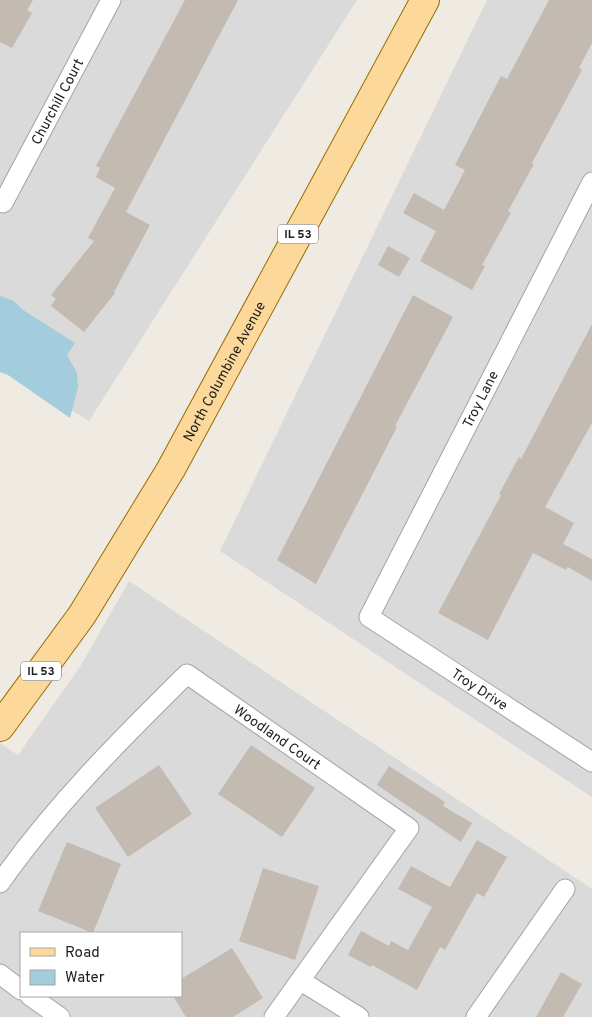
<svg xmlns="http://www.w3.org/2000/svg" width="592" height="1017" viewBox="0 0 592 1017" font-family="Overpass,sans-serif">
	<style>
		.residential { fill: #dbdada; fill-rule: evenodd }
		.water { fill: #a3ccdd }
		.building { fill: #c3bab2 }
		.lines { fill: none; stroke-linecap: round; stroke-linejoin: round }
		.minor-casing { stroke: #a4a4a4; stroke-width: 21 }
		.primary-casing { stroke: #976d00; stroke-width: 30 }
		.minor { stroke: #fff; stroke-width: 19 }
		.primary { stroke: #fcd89a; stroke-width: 28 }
		.labels { text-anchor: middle; stroke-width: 5; stroke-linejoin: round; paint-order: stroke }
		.shield { fill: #fff; stroke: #616161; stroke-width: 1 }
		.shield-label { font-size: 12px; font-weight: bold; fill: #1d1d1d }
		.street-label { font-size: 14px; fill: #1d1d1d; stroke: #fff }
	</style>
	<rect width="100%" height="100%" fill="#efebe3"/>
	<g class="residential">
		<polygon points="0,0 357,0 89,421 0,366"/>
		<polygon points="487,0 592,0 592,797 220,551"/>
		<path d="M 129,581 L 592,889 L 592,1017 L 0,1017 L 0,743 L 18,755 L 81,665 ZM 21,933 L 181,933 L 181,996 L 21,996 Z"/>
	</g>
	<polygon class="water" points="0,296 14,301 23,310 75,343 67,355 77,373 78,387 70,418 8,375 0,372"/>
	<g class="building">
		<polygon points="0,0 33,0 27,10 32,13 12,48 0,42"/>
		<polygon points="185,0 238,0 126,212 150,225 114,292 115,293 84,332 51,306 56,299 51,295 94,241 88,238 115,188 96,177 100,168 96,166"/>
		<polygon points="549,0 592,0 592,43 579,68 582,70 532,163 534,164 508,211 511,213 482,265 485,266 472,290 420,261 436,231 403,213 414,193 444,210 465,170 455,165 501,76 507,79"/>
		<polygon points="388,246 410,258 399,277 378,265"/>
		<polygon points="413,295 453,317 395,426 397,427 316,584 277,560"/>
		<polygon points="592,324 592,423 545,507 574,523 563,544 592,559 592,581 568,567 566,570 533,553 488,640 438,613 501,495 499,494 519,457 521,459"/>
		<polygon points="251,745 315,788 282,837 218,794"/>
		<polygon points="159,765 192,814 128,857 95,808"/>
		<polygon points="389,766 445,802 443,806 472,823 461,842 377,785"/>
		<polygon points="477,840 507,857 484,897 477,893 445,950 440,947 417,990 372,965 371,967 348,955 361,931 389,946 391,941 408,950 432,907 398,889 411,866 450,887"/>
		<polygon points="67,842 121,864 93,933 38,911"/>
		<polygon points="263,868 319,886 295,960 239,941"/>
		<polygon points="232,948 263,998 233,1017 186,1017 173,996 181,996 181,979"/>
		<polygon points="561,972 582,984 563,1017 536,1017"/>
	</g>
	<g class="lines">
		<g class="minor-casing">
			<g id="minor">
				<path id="s1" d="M 592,182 L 369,617 L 592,762"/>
				<path id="s2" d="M 3,203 L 111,0"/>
				<path id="s3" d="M 0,883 C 54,806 120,740 187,674 L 409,828 L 274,1017"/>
				<polyline points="0,974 21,990"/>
				<polyline points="301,981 359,1017"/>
				<polyline points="30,996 60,1017"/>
				<polyline points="476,1017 565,889"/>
			</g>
		</g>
		<g class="primary-casing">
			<g id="primary">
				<path id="s4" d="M 0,727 L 82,615 L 171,469 L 425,0"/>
			</g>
		</g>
		<use href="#minor" class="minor"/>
		<use href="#primary" class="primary"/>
	</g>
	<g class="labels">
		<g class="shield">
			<rect x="278" y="224.5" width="40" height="19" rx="4"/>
			<rect x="21" y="661.5" width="40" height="19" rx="4"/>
		</g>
		<g class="shield-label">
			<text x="298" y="238">IL 53</text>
			<text x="41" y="675">IL 53</text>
		</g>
		<g class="street-label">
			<text dy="5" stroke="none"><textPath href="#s2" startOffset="115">Churchill Court</textPath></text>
			<text dy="5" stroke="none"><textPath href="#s4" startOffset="421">North Columbine Avenue</textPath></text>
			<text transform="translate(480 399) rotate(-63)" y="5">Troy Lane</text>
			<text dy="5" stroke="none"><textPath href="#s1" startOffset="621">Troy Drive</textPath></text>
			<text dy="5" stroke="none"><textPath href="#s3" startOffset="391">Woodland Court</textPath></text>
		</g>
	</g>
	<rect x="20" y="932" width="162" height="65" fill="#ffffff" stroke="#a5a5a5"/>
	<rect x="30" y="948" width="25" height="8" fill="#fcd89a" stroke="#a5a5a5"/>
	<text x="65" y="957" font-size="15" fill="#1d1d1d">Road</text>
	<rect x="30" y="970" width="25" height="15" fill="#a3ccdd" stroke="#a5a5a5"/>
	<text x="65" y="982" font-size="15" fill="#1d1d1d">Water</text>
</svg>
